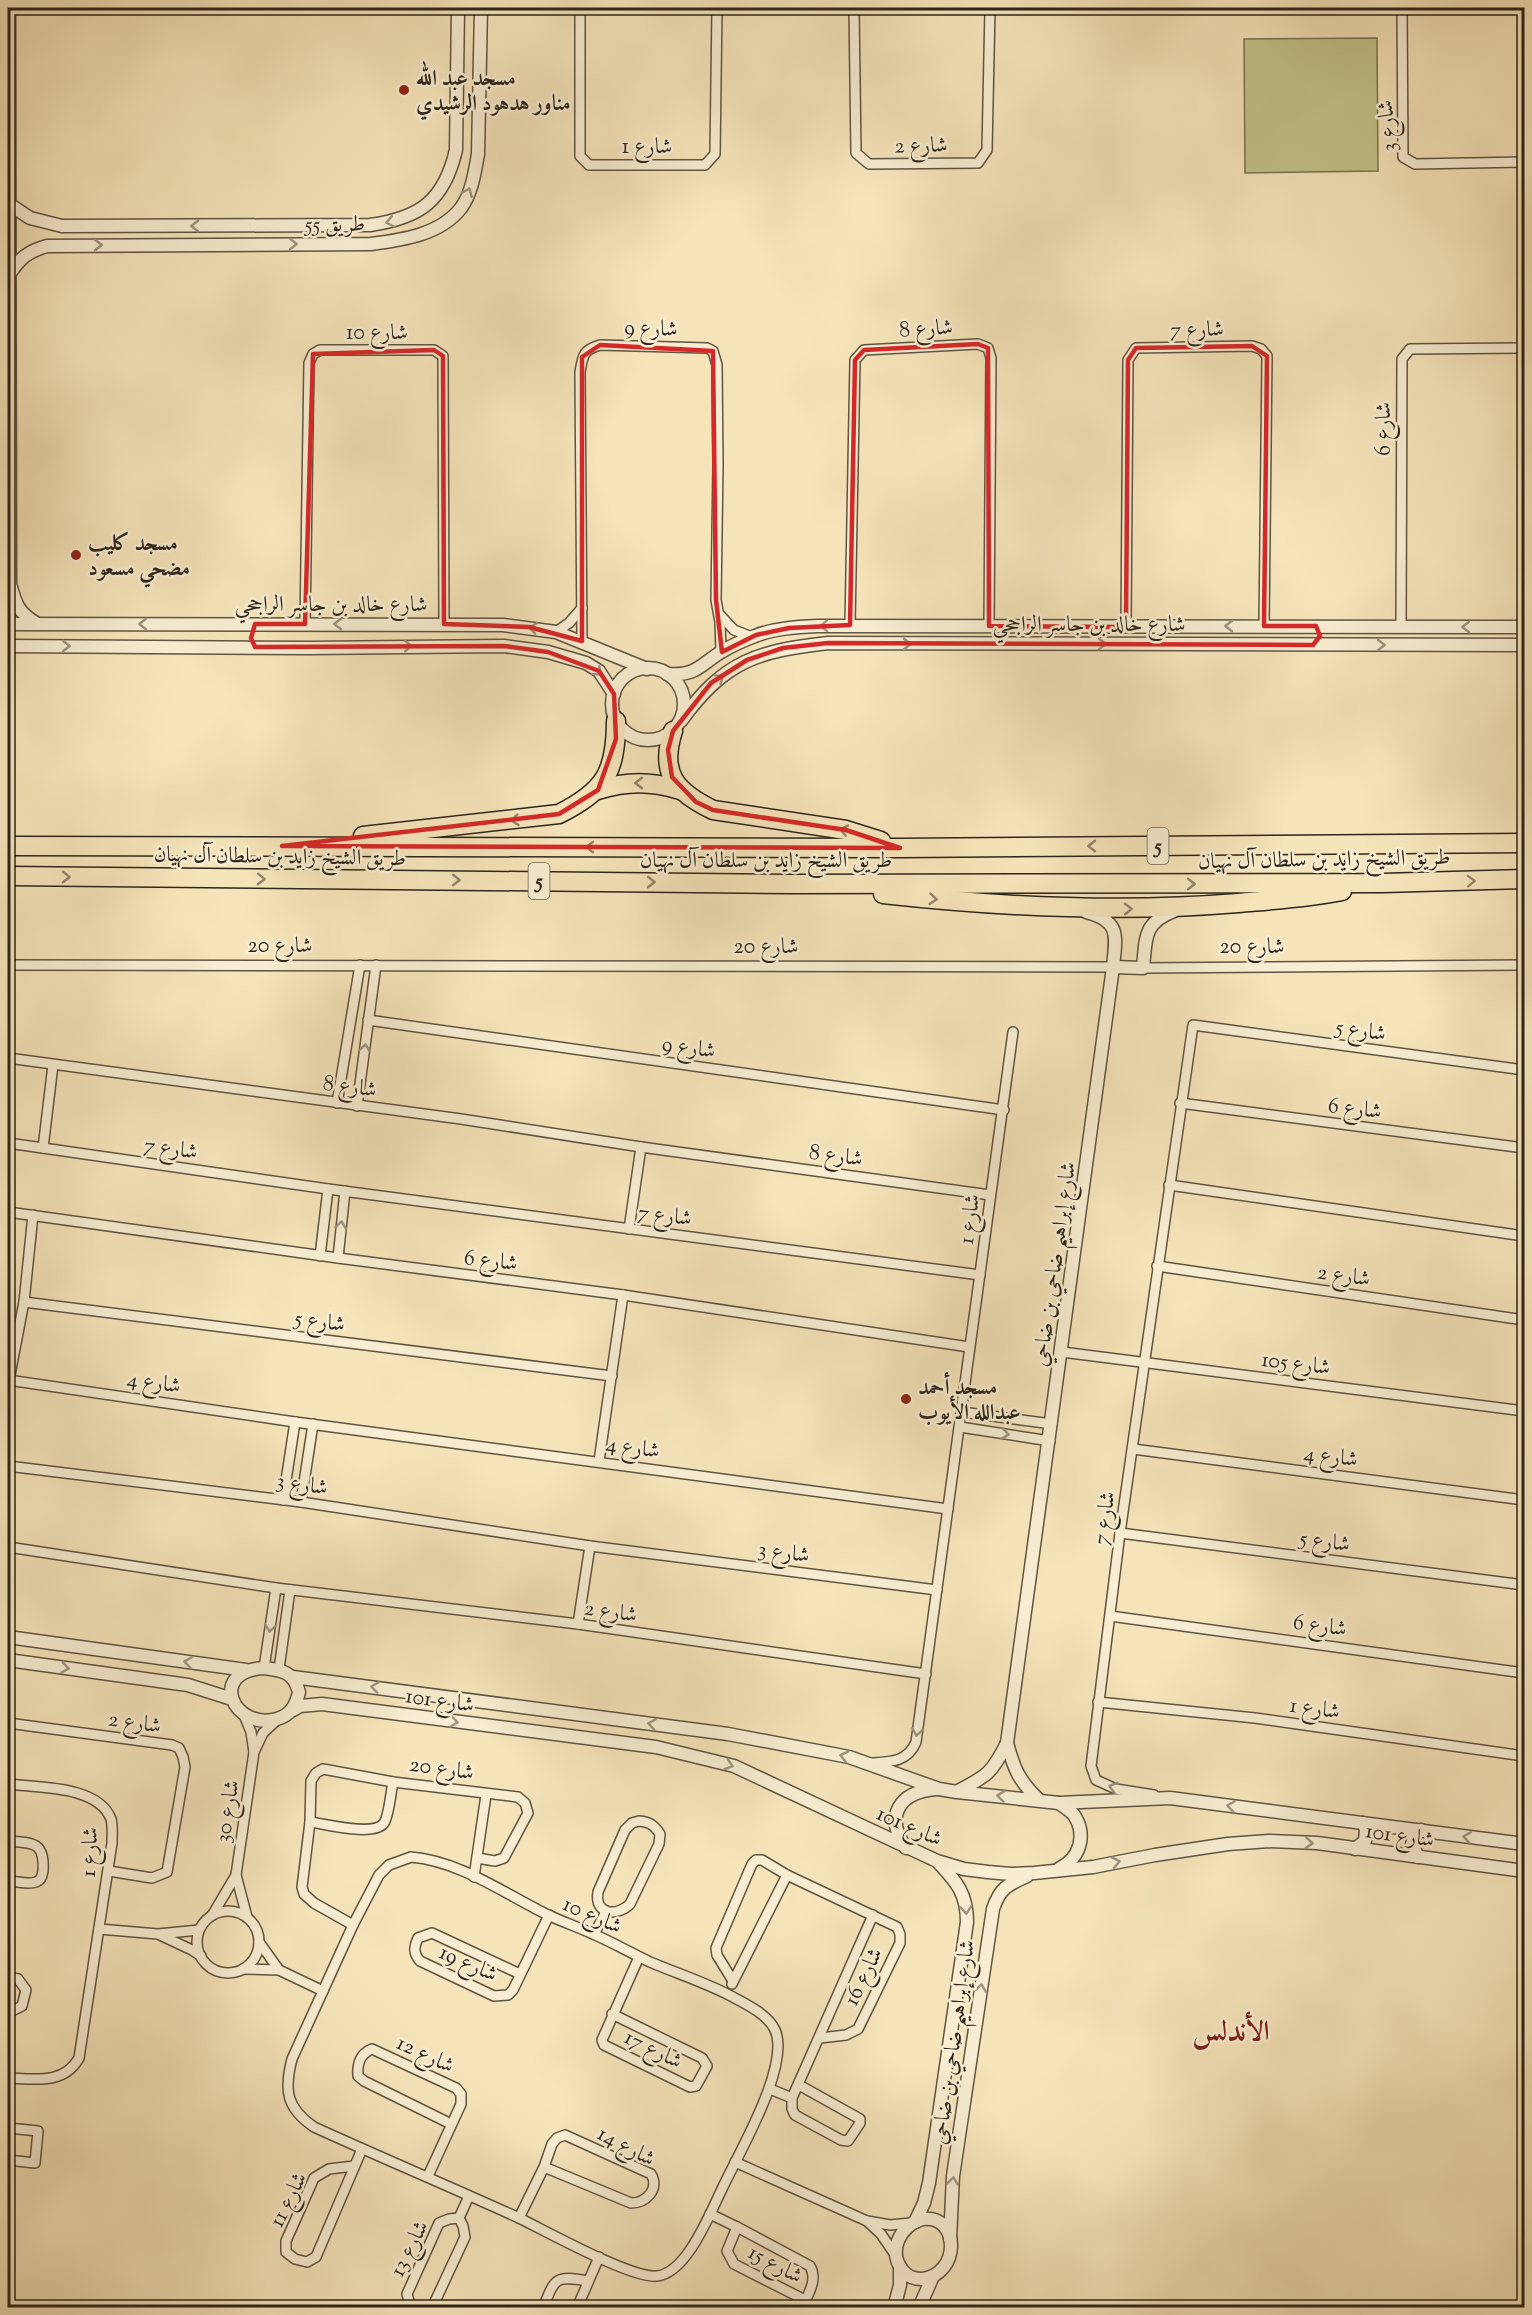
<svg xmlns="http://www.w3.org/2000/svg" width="1532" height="2315" viewBox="0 0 1532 2315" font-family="'Sorts Mill Goudy',Amiri,serif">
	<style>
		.green { fill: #c4c28a; stroke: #787352; stroke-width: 1.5 }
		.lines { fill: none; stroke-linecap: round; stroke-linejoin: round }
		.minor-casing { stroke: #5f5442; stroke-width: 12 }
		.tertiary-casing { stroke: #5f5442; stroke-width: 15 }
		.motorway-casing { stroke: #2d241a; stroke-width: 21 }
		.minor { stroke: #f8edd2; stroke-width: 9 }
		.tertiary { stroke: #f8edd2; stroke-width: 12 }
		.motorway { stroke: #f5e4ba; stroke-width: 18 }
		.oneway { stroke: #9d937f }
		.oneway2 { stroke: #91846a }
		.marked { fill: none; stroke: #d62828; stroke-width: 4.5; stroke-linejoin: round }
		.poi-dot { fill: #8f2418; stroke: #f8edd2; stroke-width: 2 }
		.labels { text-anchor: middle; stroke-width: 5; stroke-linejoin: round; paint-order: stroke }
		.shield { fill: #f8edd2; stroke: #6a6051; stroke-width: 1.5 }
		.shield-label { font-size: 21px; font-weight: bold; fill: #2d241a }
		.poi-label { font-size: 22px; font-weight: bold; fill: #2d241a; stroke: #f8edd2; text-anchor: start }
		.street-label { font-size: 22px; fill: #2d241a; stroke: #f8edd2 }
		.district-label { font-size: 28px; font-weight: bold; fill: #7a1f14; stroke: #f8edd2 }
	</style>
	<rect width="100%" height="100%" fill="#f5e4ba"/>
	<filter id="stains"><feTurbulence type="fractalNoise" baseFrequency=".00333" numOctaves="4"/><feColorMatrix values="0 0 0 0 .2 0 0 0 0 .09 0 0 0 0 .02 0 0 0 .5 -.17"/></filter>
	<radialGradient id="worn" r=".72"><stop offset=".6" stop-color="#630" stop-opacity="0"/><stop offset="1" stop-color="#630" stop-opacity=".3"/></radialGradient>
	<polygon class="green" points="1377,38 1378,171 1245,173 1244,39"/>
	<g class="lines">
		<g class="minor-casing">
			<g id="minor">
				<polyline points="580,8 580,156 589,165 705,165 715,154 717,8"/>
				<polyline points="854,8 856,153 869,164 978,163 987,150 990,8"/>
				<polyline points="1402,8 1403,157 1415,164 1524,162"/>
				<polyline points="720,615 734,630 752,637"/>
				<polyline points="305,624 309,363 313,354 320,350 434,350 443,356 444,624"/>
				<polyline points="850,625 855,360 864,350 978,344 988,348 991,358 989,626"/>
				<polyline points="1401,626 1402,359 1410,349 1524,348"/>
				<polyline points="1126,627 1128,360 1136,348 1252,346 1261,349 1267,356 1264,626"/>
				<polyline points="556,632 569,623 582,608"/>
				<path d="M 582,641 L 580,372 C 583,355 583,350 600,345 L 707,348 L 713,351 L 717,365 L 718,465 L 716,600 L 720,622 L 721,652"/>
				<polyline points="8,965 1113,967"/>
				<polyline points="1143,968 1524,965"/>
				<polyline points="368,1020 1004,1110"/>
				<polyline points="8,1058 461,1119 641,1147 990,1195"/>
				<polyline points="337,1103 360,965"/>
				<polyline points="1180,1103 1524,1148"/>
				<polyline points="357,1106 376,965"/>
				<polyline points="8,1143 328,1189 980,1275"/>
				<polyline points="43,1148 53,1065"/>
				<polyline points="1169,1185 1524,1236"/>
				<polyline points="8,1212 338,1258 623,1295 969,1347"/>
				<polyline points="629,1229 641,1147"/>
				<polyline points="320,1256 328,1189"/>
				<polyline points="338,1258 345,1191"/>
				<polyline points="1157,1266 1524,1320"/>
				<polyline points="24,1302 612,1376"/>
				<polyline points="1062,1352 1524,1411"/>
				<polyline points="8,1380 295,1422 948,1509"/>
				<polyline points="9,1380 24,1302 33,1215"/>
				<polyline points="962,1412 1052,1424"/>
				<polyline points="960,1427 1050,1441"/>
				<polyline points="1133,1449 1524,1500"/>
				<polyline points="599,1461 623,1295"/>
				<polyline points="8,1466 301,1502 590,1546 937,1590"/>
				<polyline points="283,1500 295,1422"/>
				<polyline points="301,1502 313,1424"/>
				<polyline points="1120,1533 1524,1585"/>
				<polyline points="8,1547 276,1588 578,1624 926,1674"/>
				<polyline points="1110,1616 1524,1673"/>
				<polyline points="578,1624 590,1546"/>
				<polyline points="264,1668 276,1588"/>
				<polyline points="279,1669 290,1590"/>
				<polyline points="1098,1702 1255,1718 1524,1756"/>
				<polyline points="244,1715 251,1732 254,1752"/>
				<polyline points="8,1723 172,1745 179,1748 183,1757 185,1767 167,1872 152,1878 109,1871"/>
				<path d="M 871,1763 C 890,1762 908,1762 916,1742 L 1013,1032"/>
				<path d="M 8,1784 C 38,1788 98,1785 111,1819 C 113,1825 112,1836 112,1843 L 79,2058 C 64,2085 34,2079 8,2078"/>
				<polyline points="1154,1795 1116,1789 1096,1780 1091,1766 1120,1533 1193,1025 1524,1070"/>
				<path d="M 639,1821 C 650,1822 654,1825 660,1834 L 659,1844 L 630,1904 C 617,1917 594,1915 598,1892 L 625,1830 L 632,1823 Z"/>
				<path d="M 310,1822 C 326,1824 374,1837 384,1823 C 389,1816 391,1791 393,1782"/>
				<path d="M 8,1841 C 32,1843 45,1841 43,1871 C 42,1877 41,1880 36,1882 C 28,1885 16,1881 8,1881"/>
				<path d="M 411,1857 C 460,1861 505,1894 548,1915 C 563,1922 578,1927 593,1934 C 612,1942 631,1953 650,1962 C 676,1973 704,1982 729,1995 C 744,2003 768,2014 775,2030 C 791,2066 738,2154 722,2189 C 710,2213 687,2273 657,2276 C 632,2279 546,2231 519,2218 C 451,2187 382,2158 314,2127 C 286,2108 284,2090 292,2059 L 353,1925 L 379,1875 L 389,1865 Z"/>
				<polyline points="236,1875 247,1917"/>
				<polyline points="474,1877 486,1795"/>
				<circle cx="228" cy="1942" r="31"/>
				<polyline points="213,1914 236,1875 254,1752 263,1733 279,1718"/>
				<polyline points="353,1925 314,1903 304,1894 302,1887 310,1822 311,1781 316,1773 323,1769 393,1782 518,1797 525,1803 528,1813 504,1858 495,1861 477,1858"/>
				<polyline points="99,1929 158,1934 199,1930"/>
				<polyline points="594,1934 606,1912"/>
				<polyline points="160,1935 192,1950 201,1956"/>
				<polyline points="259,1942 279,1970"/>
				<polyline points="243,1969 279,1970 323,1991"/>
				<path d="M 520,1974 L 432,1933 L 418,1938 C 414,1947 413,1953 420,1961 L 494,1996 L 508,1995 L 513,1990 L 549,1915"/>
				<polyline points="8,1977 18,1979 26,1990 22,2006 14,2010 8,2010"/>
				<polyline points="733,1981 717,1955 716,1948 752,1864 756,1860 762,1860 787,1875 897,1927 900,1934 900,1943 858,2029 846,2035 820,2038"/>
				<polyline points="732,1984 787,1875"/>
				<polyline points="612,2014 702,2058 707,2066 696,2086 690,2087 604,2045 602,2040 639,1957"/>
				<polyline points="799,2085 860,2119 860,2123 848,2141 841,2140 795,2115 792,2109 792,2098 873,1915"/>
				<polyline points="770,2089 792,2098"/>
				<polyline points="8,2128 38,2131 35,2163 8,2160"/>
				<polyline points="735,2162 867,2221 890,2225 911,2223"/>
				<polyline points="354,2166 329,2169 314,2178 286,2241 286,2252 295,2259 307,2262 316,2257 362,2149"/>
				<path d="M 428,2176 L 461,2104 L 461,2094 L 456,2088 L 372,2049 C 360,2054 357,2063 358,2076 L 364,2081 L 451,2124"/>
				<path d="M 710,2214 L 737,2227 L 810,2266 C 818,2280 808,2294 802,2308"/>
				<polyline points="459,2218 469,2196"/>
				<path d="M 519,2218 L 544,2167 L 552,2144 L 557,2138 L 565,2135 L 651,2174 C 660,2189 646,2203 631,2203 L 544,2167"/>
				<polyline points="867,2221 881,2234 896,2256"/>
				<polyline points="737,2227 727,2251 734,2264 805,2300"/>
				<polyline points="411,2308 407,2294 439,2223 449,2219 459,2218 463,2226 465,2237 432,2308"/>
				<path d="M 543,2308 C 555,2278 555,2275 588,2281"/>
				<polyline points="577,2308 599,2257"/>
			</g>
		</g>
		<g class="tertiary-casing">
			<g id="tertiary">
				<path d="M 9,8 L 10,584 C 16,605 18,612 36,623"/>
				<path d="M 9,204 L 30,218 L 62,226 L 370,225 C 420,218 444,201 456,150 L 458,8"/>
				<path d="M 9,275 C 19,259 28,251 47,246 L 371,244 C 402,240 440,235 461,208 C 472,193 475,171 478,154 L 481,8"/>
				<polyline points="8,624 503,625 556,632 647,669"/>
				<polyline points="8,646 310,648 504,646 548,652 586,663 599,671 614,694"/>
				<circle cx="648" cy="704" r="36"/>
				<path d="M 667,674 C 696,676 699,666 721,652 C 731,646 744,640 755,636 C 775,628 798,627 819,626 L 1524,627"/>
				<path d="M 681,721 C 724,661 757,651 828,643 L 1524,645"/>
				<path d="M 1113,967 L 1143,968 C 1146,938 1143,923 1174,911"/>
				<polyline points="8,1637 246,1670"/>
				<polyline points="8,1660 188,1685 232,1699"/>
				<path d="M 264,1668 C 282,1670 294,1672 299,1692 C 296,1705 291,1715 277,1719 C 233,1731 207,1671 264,1668 Z"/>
				<polyline points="293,1677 728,1734 849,1757 939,1789 957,1792 1059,1803 1170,1798 1524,1844"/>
				<polyline points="293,1710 300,1706 322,1704 656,1747 734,1766 937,1861 964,1869 988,1872 1011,1874 1034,1873 1093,1867 1155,1855 1228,1844 1269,1841 1317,1843 1524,1871"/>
				<path d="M 1007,1743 C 1014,1769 1019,1781 1039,1800"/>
				<path d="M 958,1791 C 987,1776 992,1773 1007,1743 L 1113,967 C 1116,936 1121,921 1086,912"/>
				<path d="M 1059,1803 C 1064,1807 1070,1810 1074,1815 C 1087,1835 1080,1858 1060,1868"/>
				<path d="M 906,1848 C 884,1816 899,1792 936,1789"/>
				<polyline points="1355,1849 1365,1841 1366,1829 1363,1823"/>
				<polyline points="1418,1857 1412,1844 1416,1834 1421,1830"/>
				<path d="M 923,2219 C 961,2215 960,2275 922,2279 C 916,2279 910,2278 905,2273 C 886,2254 899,2225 923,2219 Z"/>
				<path d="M 915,2222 L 924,2203 L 929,2183 L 967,1922 C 967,1894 957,1882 938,1862"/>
				<path d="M 950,2239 L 953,2176 L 993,1909 C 1000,1888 1007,1885 1027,1876"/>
				<polyline points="894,2308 900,2285 900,2267"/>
				<polyline points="919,2308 933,2276"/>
			</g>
		</g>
		<g class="motorway-casing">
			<g id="motorway">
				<path d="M 673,731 C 659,774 676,792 713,810 L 846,830 L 881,841"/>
				<path d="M 598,790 C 627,781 651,781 680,790"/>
				<path d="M 363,836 L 559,814 C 605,791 616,772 616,721"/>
				<polyline points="8,846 900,848 1524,843"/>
				<polyline points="8,876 791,884 1383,883 1524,879"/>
				<path d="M 883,894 C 1001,907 1119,913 1238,903 C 1273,900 1308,898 1342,891"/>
			</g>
		</g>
		<use href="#minor" class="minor"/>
		<use href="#tertiary" class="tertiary"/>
		<use href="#motorway" class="motorway"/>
	</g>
	<defs><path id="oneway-chevron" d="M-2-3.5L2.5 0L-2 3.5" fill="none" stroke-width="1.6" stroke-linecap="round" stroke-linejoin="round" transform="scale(1.5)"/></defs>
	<g class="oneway">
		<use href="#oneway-chevron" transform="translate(468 192) rotate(-68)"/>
		<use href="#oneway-chevron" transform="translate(390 222) rotate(168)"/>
		<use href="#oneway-chevron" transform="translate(195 226) rotate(180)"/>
		<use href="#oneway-chevron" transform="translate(293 244)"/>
		<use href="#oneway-chevron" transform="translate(98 245)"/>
		<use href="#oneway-chevron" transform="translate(143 624) rotate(-180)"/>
		<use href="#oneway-chevron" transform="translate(338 624) rotate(-180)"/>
		<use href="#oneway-chevron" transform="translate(824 626) rotate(178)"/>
		<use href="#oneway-chevron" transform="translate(1229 626) rotate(180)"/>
		<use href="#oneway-chevron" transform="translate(1466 627) rotate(-180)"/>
		<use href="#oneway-chevron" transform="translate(533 628) rotate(-171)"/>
		<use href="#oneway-chevron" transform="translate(907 644)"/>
		<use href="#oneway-chevron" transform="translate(1102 644)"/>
		<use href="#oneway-chevron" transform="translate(1381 645)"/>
		<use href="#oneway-chevron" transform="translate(66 646)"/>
		<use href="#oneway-chevron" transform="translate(408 646) rotate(-1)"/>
		<use href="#oneway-chevron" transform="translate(598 672) rotate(42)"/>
		<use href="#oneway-chevron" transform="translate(720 678) rotate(-34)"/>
		<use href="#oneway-chevron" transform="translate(365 1048) rotate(-82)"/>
		<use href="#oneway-chevron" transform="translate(341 1225) rotate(-83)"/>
		<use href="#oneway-chevron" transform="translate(1005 1434) rotate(9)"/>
		<use href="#oneway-chevron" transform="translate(270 1628) rotate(99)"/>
		<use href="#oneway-chevron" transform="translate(188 1662) rotate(-172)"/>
		<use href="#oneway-chevron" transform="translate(65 1668) rotate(8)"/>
		<use href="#oneway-chevron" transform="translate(375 1687) rotate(-172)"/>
		<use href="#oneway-chevron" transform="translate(454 1722) rotate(8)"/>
		<use href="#oneway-chevron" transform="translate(652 1724) rotate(-172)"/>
		<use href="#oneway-chevron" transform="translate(917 1732) rotate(99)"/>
		<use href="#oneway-chevron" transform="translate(844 1756) rotate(-167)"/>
		<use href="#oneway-chevron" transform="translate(729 1765) rotate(17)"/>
		<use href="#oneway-chevron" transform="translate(1113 1787) rotate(-164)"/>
		<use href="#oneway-chevron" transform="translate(1001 1796) rotate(-174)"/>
		<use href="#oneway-chevron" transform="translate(1231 1806) rotate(-172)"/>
		<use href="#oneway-chevron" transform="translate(1467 1837) rotate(-172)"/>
		<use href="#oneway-chevron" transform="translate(1309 1843) rotate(3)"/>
		<use href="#oneway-chevron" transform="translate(1116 1862) rotate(-11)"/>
		<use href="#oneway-chevron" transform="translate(966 1910) rotate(86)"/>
		<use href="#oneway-chevron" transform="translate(981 1988) rotate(-82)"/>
		<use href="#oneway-chevron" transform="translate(953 2181) rotate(-84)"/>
	</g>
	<g class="oneway2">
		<use href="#oneway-chevron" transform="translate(639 783) rotate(180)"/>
		<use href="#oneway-chevron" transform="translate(515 820) rotate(174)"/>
		<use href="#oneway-chevron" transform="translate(844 830) rotate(-167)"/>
		<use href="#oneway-chevron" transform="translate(1092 846) rotate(180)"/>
		<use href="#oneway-chevron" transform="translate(590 847) rotate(-180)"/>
		<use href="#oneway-chevron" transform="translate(66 877) rotate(1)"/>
		<use href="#oneway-chevron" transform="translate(261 879) rotate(1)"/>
		<use href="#oneway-chevron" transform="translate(456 880) rotate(1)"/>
		<use href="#oneway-chevron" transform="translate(1471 881) rotate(-2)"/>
		<use href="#oneway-chevron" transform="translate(651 882) rotate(1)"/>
		<use href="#oneway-chevron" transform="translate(1191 884)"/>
		<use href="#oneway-chevron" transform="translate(933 899) rotate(5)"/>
		<use href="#oneway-chevron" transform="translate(1128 909) rotate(-1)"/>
	</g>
	<path class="marked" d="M 978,344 L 988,348 L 989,626 L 1126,627 L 1128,360 L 1136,348 L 1252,346 L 1267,356 L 1264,626 L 1316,626 L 1320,636 L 1313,645 L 828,643 L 783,648 L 747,660 L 711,683 L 673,731 L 668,750 L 672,777 L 696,802 L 713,810 L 846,830 L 900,848 L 282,846 L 559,814 L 598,790 L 616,739 L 614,694 L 599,671 L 548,652 L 504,646 L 255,647 L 251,638 L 255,624 L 305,624 L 313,354 L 434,350 L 443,356 L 444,624 L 529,627 L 582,641 L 582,357 L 600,345 L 713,351 L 716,600 L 722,652 L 756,635 L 789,628 L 850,625 L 855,360 L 864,350 Z"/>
	<g class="poi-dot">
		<circle cx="404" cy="90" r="6"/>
		<circle cx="76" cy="555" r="6"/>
		<circle cx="906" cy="1399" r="6"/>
	</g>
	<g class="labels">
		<g class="shield">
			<rect x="1147.5" y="828" width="21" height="36" rx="4.5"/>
			<rect x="528.5" y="863" width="21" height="36" rx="4.5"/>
		</g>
		<g class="shield-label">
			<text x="1158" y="853">5</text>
			<text x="539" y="888">5</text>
		</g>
		<g class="poi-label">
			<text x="416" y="85">مسجد عبد الله<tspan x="416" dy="25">مناور هدهود الرشيدي</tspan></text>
			<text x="88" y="550">مسجد كليب<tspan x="88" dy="25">مضحي مسعود</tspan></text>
			<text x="918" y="1394">مسجد أحمد<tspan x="918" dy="25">عبدالله الأيوب</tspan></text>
		</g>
		<g class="street-label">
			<text transform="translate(1386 126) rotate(-95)" y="8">شارع 3</text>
			<text transform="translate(921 144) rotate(-1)" y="8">شارع 2</text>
			<text x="647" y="153">شارع 1</text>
			<text transform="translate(335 223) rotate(-1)" y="8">طريق 55</text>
			<text transform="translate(651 327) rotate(2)" y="8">شارع 9</text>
			<text transform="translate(926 327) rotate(-3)" y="8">شارع 8</text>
			<text transform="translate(1197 328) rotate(-1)" y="8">شارع 7</text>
			<text x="377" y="339">شارع 10</text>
			<text transform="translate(1382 429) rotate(-90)" y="8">شارع 6</text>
			<text x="331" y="611">شارع خالد بن جاسر الراجحي</text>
			<text x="1089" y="631">شارع خالد بن جاسر الراجحي</text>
			<text transform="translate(280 855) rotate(1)" y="8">طريق الشيخ زايد بن سلطان آل نهيان</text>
			<text transform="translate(1324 858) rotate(-1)" y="8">طريق الشيخ زايد بن سلطان آل نهيان</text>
			<text x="766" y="867">طريق الشيخ زايد بن سلطان آل نهيان</text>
			<text x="280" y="952">شارع 20</text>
			<text x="766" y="953">شارع 20</text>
			<text x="1252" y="953">شارع 20</text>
			<text transform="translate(1361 1029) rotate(8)" y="8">شارع 5</text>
			<text transform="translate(689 1046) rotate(8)" y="8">شارع 9</text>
			<text transform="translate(350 1085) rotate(8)" y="8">شارع 8</text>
			<text transform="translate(1355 1107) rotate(7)" y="8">شارع 6</text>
			<text transform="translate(171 1147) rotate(8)" y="8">شارع 7</text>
			<text transform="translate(836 1154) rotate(8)" y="8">شارع 8</text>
			<text transform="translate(665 1214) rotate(7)" y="8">شارع 7</text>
			<text transform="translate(968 1219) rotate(-82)" y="8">شارع 1</text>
			<text transform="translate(491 1259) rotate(7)" y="8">شارع 6</text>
			<text transform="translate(1053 1264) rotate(-82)" y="8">شارع إبراهيم ضاحي بن ضاحي</text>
			<text transform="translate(1344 1274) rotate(8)" y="8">شارع 2</text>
			<text transform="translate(320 1320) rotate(7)" y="8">شارع 5</text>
			<text transform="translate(1296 1362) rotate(7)" y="8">شارع 105</text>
			<text transform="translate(154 1381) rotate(8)" y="8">شارع 4</text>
			<text transform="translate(633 1446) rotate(8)" y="8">شارع 4</text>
			<text transform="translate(1331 1455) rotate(7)" y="8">شارع 4</text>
			<text transform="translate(302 1483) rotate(8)" y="8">شارع 3</text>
			<text transform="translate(1103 1518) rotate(-82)" y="8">شارع 7</text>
			<text transform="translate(1325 1540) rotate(7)" y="8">شارع 5</text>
			<text transform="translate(784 1551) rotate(7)" y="8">شارع 3</text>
			<text transform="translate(611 1610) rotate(8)" y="8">شارع 2</text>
			<text transform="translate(1320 1624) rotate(8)" y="8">شارع 6</text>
			<text transform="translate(440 1699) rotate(8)" y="8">شارع 101</text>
			<text transform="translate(1315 1707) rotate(8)" y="8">شارع 1</text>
			<text transform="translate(135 1721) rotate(8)" y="8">شارع 2</text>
			<text transform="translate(442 1767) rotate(8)" y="8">شارع 20</text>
			<text transform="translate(226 1811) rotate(-81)" y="8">شارع 30</text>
			<text transform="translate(910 1825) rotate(24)" y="8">شارع 101</text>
			<text transform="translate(1400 1834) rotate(8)" y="8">شارع 101</text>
			<text transform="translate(88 1852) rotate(-87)" y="8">شارع 1</text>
			<text transform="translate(593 1914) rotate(24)" y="8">شارع 10</text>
			<text transform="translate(469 1962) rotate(24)" y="8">شارع 19</text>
			<text transform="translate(862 1976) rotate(-64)" y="8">شارع 16</text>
			<text transform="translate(952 2042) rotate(-82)" y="8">شارع إبراهيم ضاحي بن ضاحي</text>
			<text transform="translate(654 2048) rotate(26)" y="8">شارع 17</text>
			<text transform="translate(426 2053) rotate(25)" y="8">شارع 12</text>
			<text transform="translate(627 2145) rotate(28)" y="8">شارع 14</text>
			<text transform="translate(287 2199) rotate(-63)" y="8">شارع 11</text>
			<text transform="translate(408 2248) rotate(-63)" y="8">شارع 13</text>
			<text transform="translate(776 2263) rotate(28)" y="8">شارع 15</text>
		</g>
		<g class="district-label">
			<text x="1231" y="2040">الأندلس</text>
		</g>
	</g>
	<rect width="1532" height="2315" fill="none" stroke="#f5e4ba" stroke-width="30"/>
	<rect x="9" y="9" width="1514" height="2297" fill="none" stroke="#2d241a" stroke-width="3"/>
	<rect x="15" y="15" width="1502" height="2285" fill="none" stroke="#2d241a" stroke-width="1.5"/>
	<rect width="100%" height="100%" filter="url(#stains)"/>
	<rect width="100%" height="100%" fill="url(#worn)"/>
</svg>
